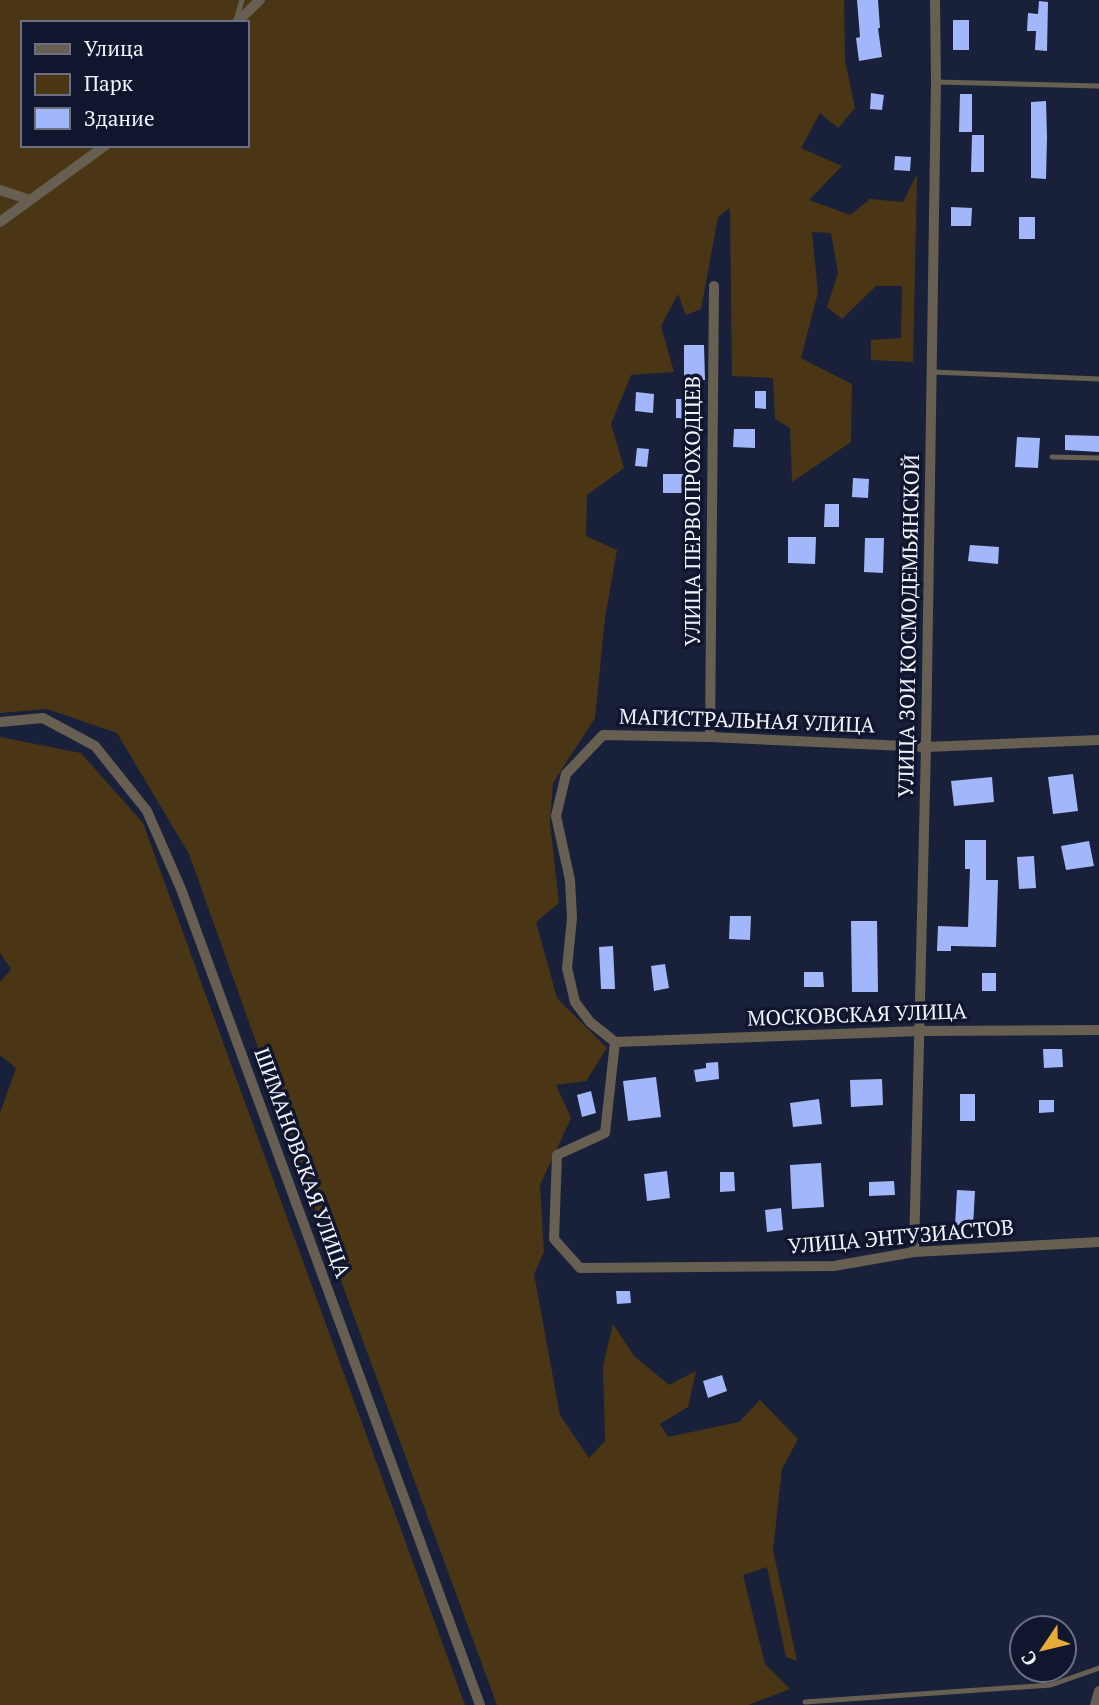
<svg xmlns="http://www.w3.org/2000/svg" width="1099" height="1705" viewBox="0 0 1099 1705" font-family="'PT Serif',serif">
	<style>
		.green { fill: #4a3614; fill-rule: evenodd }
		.building { fill: #a2b6fb }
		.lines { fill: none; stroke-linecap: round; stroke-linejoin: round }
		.lane { stroke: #675f52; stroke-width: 5 }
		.street { stroke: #675f52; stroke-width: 10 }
		.labels { text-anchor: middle; stroke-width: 7; stroke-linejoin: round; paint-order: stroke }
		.street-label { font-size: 21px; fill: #f1f4ff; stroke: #10162e }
	</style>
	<rect width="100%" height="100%" fill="#192039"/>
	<g class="green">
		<path d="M 0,0 L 844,0 L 845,60 L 855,108 L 838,128 L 820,113 L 801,148 L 842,166 L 809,200 L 850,215 L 870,199 L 903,202 L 917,174 L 913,362 L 871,360 L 871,340 L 901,338 L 902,286 L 876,286 L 842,319 L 827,307 L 838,273 L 831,233 L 812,232 L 818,292 L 801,358 L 852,384 L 851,442 L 792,482 L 790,428 L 775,419 L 773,378 L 732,376 L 730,208 L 718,217 L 701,309 L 686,315 L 678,294 L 661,326 L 674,372 L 631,375 L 611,424 L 624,468 L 587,495 L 586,536 L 617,550 L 605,618 L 595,718 L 553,783 L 550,823 L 559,903 L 536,922 L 557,998 L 607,1048 L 586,1081 L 556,1085 L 571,1118 L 540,1185 L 544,1252 L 534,1274 L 560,1415 L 589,1458 L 605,1441 L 603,1366 L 613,1324 L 634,1356 L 669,1385 L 696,1371 L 688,1407 L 660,1424 L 668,1437 L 739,1422 L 760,1400 L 798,1439 L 782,1469 L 773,1550 L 797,1661 L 786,1657 L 767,1567 L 743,1575 L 765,1664 L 790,1689 L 748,1705 L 497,1705 L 353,1314 L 189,854 L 117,733 L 47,709 L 0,713 ZM 23,23 L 247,23 L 247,145 L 23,145 Z"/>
		<polygon points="0,737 81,753 143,823 465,1705 0,1705 0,1113 16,1068 0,1055 0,982 11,969 0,953"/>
	</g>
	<g class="building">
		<polygon points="857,0 878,0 880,28 878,28 882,57 859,61 856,38 860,37"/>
		<polygon points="1039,1 1048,2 1047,51 1035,50 1036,31 1027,31 1028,13 1038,14"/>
		<rect x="953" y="20" width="16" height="30"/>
		<polygon points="871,93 884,95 882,110 870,109"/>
		<polygon points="960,94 972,94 972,132 959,132"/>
		<polygon points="1046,101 1047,137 1046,179 1031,178 1031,102"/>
		<polygon points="972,135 984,135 984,172 971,172"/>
		<polygon points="895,156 911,157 910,171 894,170"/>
		<polygon points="951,207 972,208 971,226 951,226"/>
		<rect x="1019" y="217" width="16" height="22"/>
		<polygon points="684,345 704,345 705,380 684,380"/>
		<polygon points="755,391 766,391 766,409 755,408"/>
		<polygon points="636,392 654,394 653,413 635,411"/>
		<polygon points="676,399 693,399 693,419 676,418"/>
		<polygon points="734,429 755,429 755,448 733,447"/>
		<polygon points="1065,435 1099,436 1099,452 1065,450"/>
		<polygon points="1017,437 1040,438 1038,468 1015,467"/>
		<polygon points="637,448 649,449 647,467 635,466"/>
		<rect x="663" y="474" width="24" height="19"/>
		<polygon points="853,478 869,479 868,498 852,497"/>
		<polygon points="825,504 839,504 839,527 824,527"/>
		<polygon points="788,537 816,537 815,564 788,563"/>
		<polygon points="865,538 884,538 883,573 864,572"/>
		<polygon points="970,545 999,547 998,564 968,561"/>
		<polygon points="1073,774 1078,811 1053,814 1048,777"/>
		<polygon points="992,777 994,802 954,806 951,781"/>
		<polygon points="965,840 986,840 986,880 998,880 996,947 951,946 951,951 937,951 938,926 968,927 970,869 965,869"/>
		<polygon points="1089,841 1094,866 1066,870 1061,846"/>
		<polygon points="1034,856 1036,888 1019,889 1017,857"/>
		<polygon points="730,916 751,916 750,940 729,939"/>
		<polygon points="851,921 877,921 878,992 852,992"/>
		<polygon points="613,946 615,989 601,989 599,947"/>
		<polygon points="665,964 669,988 654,991 651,966"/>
		<polygon points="804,972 823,972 824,987 804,987"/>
		<rect x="982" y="973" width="14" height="18"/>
		<polygon points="1043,1049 1062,1049 1063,1067 1044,1068"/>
		<polygon points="718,1062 719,1079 696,1082 694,1070 706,1068 706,1063"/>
		<polygon points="656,1077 661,1117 628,1121 623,1081"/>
		<polygon points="882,1079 883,1105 851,1107 850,1080"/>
		<polygon points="591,1091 596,1113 582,1117 577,1095"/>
		<rect x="960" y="1094" width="15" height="27"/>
		<polygon points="819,1099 822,1124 793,1127 790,1103"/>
		<polygon points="1039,1100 1054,1100 1054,1112 1039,1113"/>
		<polygon points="821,1163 824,1207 792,1209 790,1165"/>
		<polygon points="667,1171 670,1198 647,1201 644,1174"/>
		<polygon points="720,1172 734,1172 735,1191 720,1192"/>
		<polygon points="894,1181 895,1195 869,1196 869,1182"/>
		<polygon points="957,1190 975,1191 973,1226 955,1225"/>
		<polygon points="781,1208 783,1230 767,1232 765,1210"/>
		<polygon points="616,1291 630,1291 631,1303 617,1304"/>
		<polygon points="722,1375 727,1391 708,1398 703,1381"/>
	</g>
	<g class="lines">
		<g class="lane">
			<polyline points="236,20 242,0"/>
			<polyline points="936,82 1099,86"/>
			<polyline points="932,372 1099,379"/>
			<polyline points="1052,457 1099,458"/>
			<polyline points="805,1702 1051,1685 1099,1668"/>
		</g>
		<g class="street">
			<polyline points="236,23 260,0"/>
			<polyline points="0,190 30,200"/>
			<polyline points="0,222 106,145"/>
			<polyline points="0,722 43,718 95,746 147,811 181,889 480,1705"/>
			<polyline points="710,737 714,286"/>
			<polyline points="1099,740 926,747 710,737 603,735 566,774 556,816 570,880 572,918 567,968 575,1002 590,1022 615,1042 605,1133 557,1155 554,1239 580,1268 834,1266 914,1252 1099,1242"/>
			<polyline points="615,1042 920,1031 1099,1030"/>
			<polyline points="914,1252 926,747 936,82 935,0"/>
			<polyline points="1095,1705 1099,1691"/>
		</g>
	</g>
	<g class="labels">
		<g class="street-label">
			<text transform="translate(693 511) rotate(-90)" y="7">УЛИЦА ПЕРВОПРОХОДЦЕВ</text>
			<text transform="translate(909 626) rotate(-89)" y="7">УЛИЦА ЗОИ КОСМОДЕМЬЯНСКОЙ</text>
			<text transform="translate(747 721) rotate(2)" y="7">МАГИСТРАЛЬНАЯ УЛИЦА</text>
			<text transform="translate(857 1015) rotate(-2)" y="7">МОСКОВСКАЯ УЛИЦА</text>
			<text transform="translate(302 1163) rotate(70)" y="7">ШИМАНОВСКАЯ УЛИЦА</text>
			<text transform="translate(901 1237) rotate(-5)" y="7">УЛИЦА ЭНТУЗИАСТОВ</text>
		</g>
	</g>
	<rect x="21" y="21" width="228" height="126" fill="#10162e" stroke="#6a6f82" stroke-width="2"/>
	<rect x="35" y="44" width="35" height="10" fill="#675f52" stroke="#6a6f82" stroke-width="2"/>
	<text x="84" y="56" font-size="21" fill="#f1f4ff">Улица</text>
	<rect x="35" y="74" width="35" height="21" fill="#4a3614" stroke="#6a6f82" stroke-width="2"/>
	<text x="84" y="91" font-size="21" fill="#f1f4ff">Парк</text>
	<rect x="35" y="108" width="35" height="21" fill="#a2b6fb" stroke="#6a6f82" stroke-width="2"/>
	<text x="84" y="126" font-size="21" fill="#f1f4ff">Здание</text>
	<g transform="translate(1043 1649) rotate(235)"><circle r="33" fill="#10162e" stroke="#6a6f82" stroke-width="2"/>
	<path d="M0-5L12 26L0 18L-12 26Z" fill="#e9aa38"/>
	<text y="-10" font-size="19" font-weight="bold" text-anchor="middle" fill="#f1f4ff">С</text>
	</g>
</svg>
